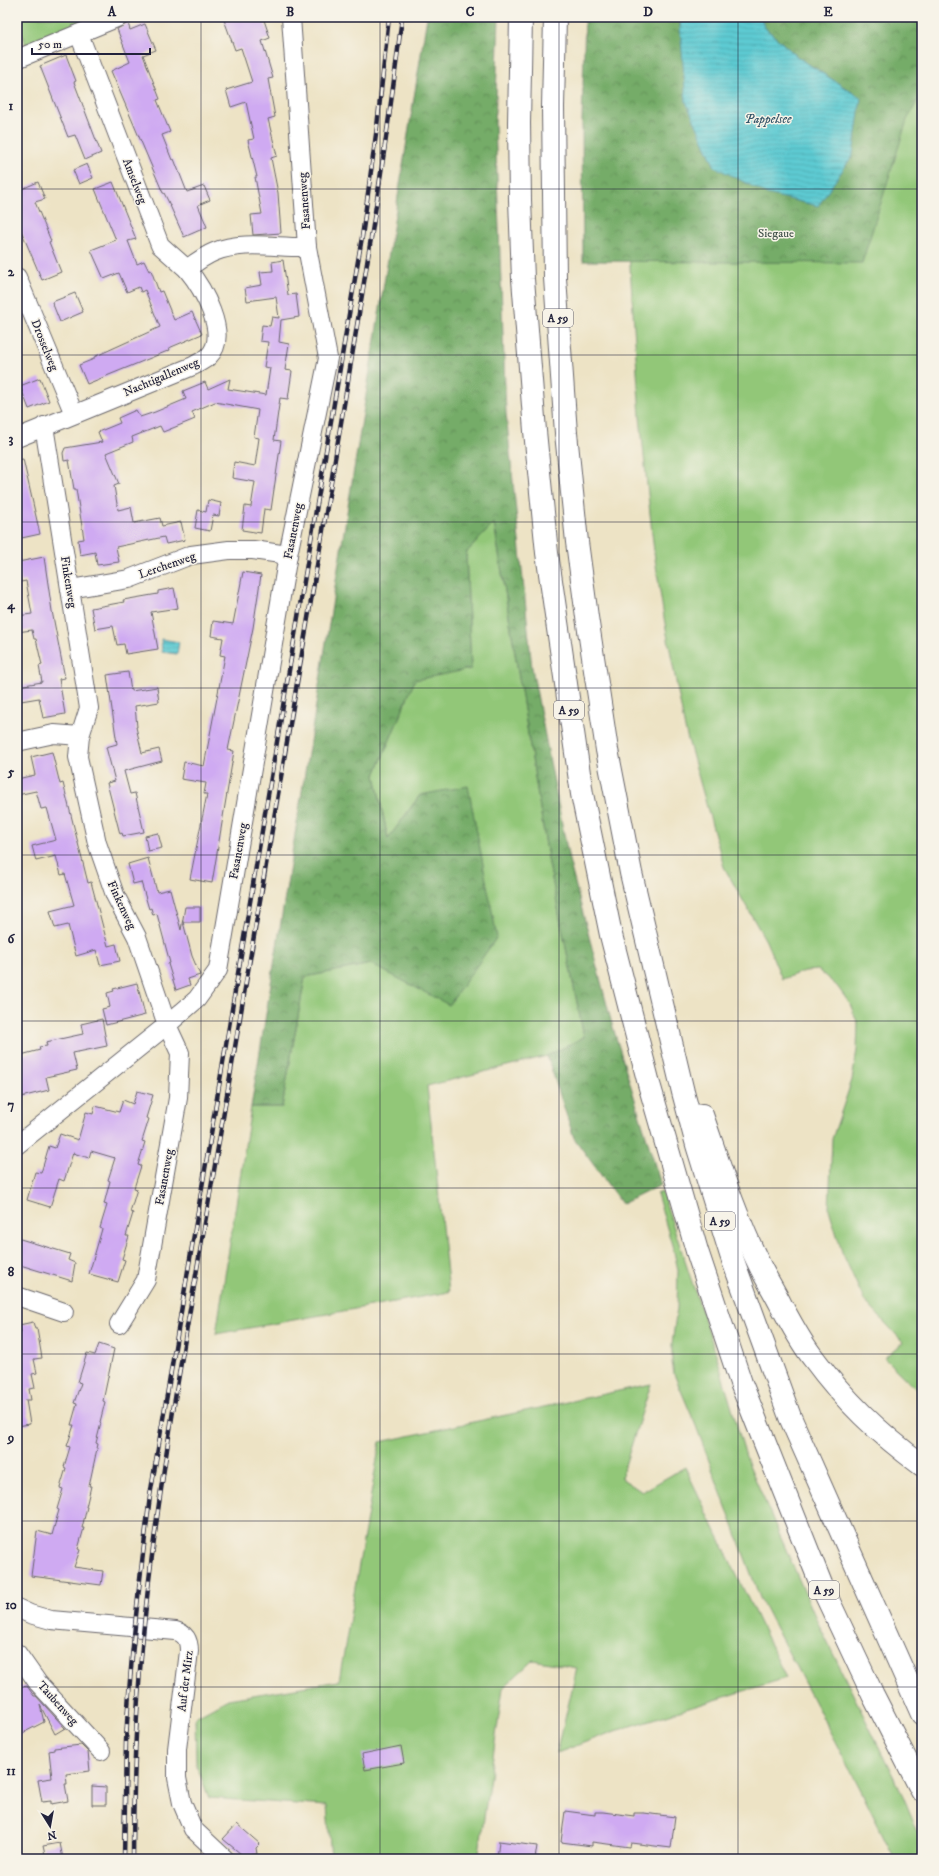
<svg xmlns="http://www.w3.org/2000/svg" width="939" height="1876" viewBox="0 0 939 1876" font-family="'IM FELL DW Pica',serif">
	<style>
		.green { fill: #92c778; stroke: #5a745a }
		.forest { fill: url(#forest-crowns); stroke: #4c6752 }
		.water { fill: url(#water-rules); stroke: #407686 }
		.building { fill: #cfaaf2 }
		.lines { fill: none; stroke-linecap: round; stroke-linejoin: round }
		.minor-casing { stroke: #69666b; stroke-width: 20 }
		.motorway-casing { stroke: #69666b; stroke-width: 24 }
		.minor { stroke: #fff; stroke-width: 18 }
		.motorway { stroke: #fff; stroke-width: 22 }
		.rail-casing { stroke: #22223b; stroke-width: 4.5 }
		.rail { stroke: #f7f3e8; stroke-width: 3; stroke-dasharray: 9; stroke-linecap: butt }
		.grid { fill: none; stroke: #22223b; stroke-width: 1; stroke-opacity: 0.55 }
		.labels { text-anchor: middle; stroke-width: 3; stroke-linejoin: round; paint-order: stroke }
		.shield { fill: #f7f3e8; stroke: #62616f; stroke-width: 1 }
		.shield-label { font-size: 11px; font-weight: bold; fill: #22223b }
		.street-label { font-size: 12px; fill: #22223b; stroke: #f7f3e8 }
		.park-label { font-size: 12px; fill: #44544d; stroke: #f7f3e8 }
		.water-label { font-size: 13px; font-style: italic; fill: #345468; stroke: #f7f3e8 }
		.neatline { fill: none; stroke: #22223b; stroke-width: 1.5 }
		.grid-label { font-size: 13px; text-anchor: middle; font-weight: bold; fill: #22223b }
	</style>
	<defs>
		<pattern id="forest-crowns" width="20" height="18" patternUnits="userSpaceOnUse"><rect width="20" height="18" fill="#75ac68"/><path d="M2 6a3 3 0 1 1 6 0M12 15a3 3 0 1 1 6 0" fill="none" stroke="#608c57"/></pattern>
		<pattern id="water-rules" width="6" height="5" patternUnits="userSpaceOnUse"><rect width="6" height="5" fill="#5dcad2"/><path d="M0 2.5h6" fill="none" stroke="#51adb5"/></pattern>
	</defs>
	<rect width="100%" height="100%" fill="#f7f3e8"/>
	<filter id="ink" filterUnits="userSpaceOnUse"><feTurbulence type="fractalNoise" baseFrequency=".025" numOctaves="2"/><feDisplacementMap in="SourceGraphic" scale="8" xChannelSelector="R" yChannelSelector="G"/><feConvolveMatrix kernelMatrix="1 2 1 2 8 2 1 2 1" color-interpolation-filters="sRGB"/></filter>
	<filter id="wash" filterUnits="userSpaceOnUse"><feTurbulence type="fractalNoise" baseFrequency=".012" numOctaves="4" result="noise"/><feDisplacementMap in="SourceGraphic" scale="16" xChannelSelector="R" yChannelSelector="G"/><feGaussianBlur stdDeviation="0.9" result="paint"/><feColorMatrix in="noise" values="0 0 0 0 0 0 0 0 0 0 0 0 0 0 0 0 0 1.4 0 .05"/><feComposite in="paint" operator="in"/></filter>
	<g filter="url(#wash)">
		<rect width="100%" height="100%" fill="#ede3c5"/>
		<g class="green">
			<polygon points="17,17 79,17 83,27 74,22 71,27 27,49"/>
			<polygon points="630,17 922,17 922,1395 884,1358 903,1342 864,1300 842,1252 829,1209 832,1139 852,1080 857,1050 858,1024 850,1004 837,986 818,970 805,971 782,979 766,941 724,867 685,729 664,618 654,552 640,417 629,251"/>
			<polygon points="494,523 549,864 584,1037 547,1056 427,1086 449,1292 216,1334 251,1107 282,1107 305,977 371,964 449,1004 420,795 388,839 375,775 415,679 471,668 466,553"/>
			<polygon points="662,1192 716,1354 747,1460 818,1623 904,1798 922,1842 922,1859 895,1859 864,1797 760,1598 696,1426 674,1374 672,1362 672,1344 677,1308 678,1270 674,1252 657,1194"/>
			<polygon points="651,1384 621,1478 642,1492 685,1467 786,1678 615,1731 557,1753 577,1668 533,1660 503,1688 478,1859 331,1859 327,1806 209,1798 196,1764 195,1717 228,1699 339,1681 380,1442"/>
		</g>
		<g class="forest">
			<polygon points="427,17 499,17 495,124 506,413 532,668 569,860 612,1024 661,1185 622,1204 574,1138 547,1056 584,1037 549,864 494,523 466,553 471,669 415,680 375,775 388,839 420,795 468,786 497,937 449,1005 371,964 305,977 282,1107 251,1107"/>
			<polygon points="585,17 681,17 680,27 861,98 799,58 764,27 761,17 922,17 922,93 907,120 862,263 583,261 582,120"/>
		</g>
		<g class="water">
			<polygon points="681,17 761,17 764,27 799,58 861,98 853,155 818,206 767,194 715,167 686,102 680,27"/>
			<polygon points="161,639 179,642 177,654 162,652"/>
		</g>
		<g id="blocks">
			<g class="building">
				<polygon points="223,17 263,17 270,38 262,41 273,78 268,79 275,117 268,119 277,156 271,158 278,193 281,233 253,235 251,215 262,214 255,177 257,177 248,140 254,139 246,102 231,107 226,90 252,82 241,48 235,50"/>
				<polygon points="128,23 130,30 145,24 156,50 143,55 160,99 157,100 170,132 162,135 172,160 174,159 187,192 204,186 210,200 198,205 207,227 184,237 168,201 164,193 163,193 111,71 130,62 117,29"/>
				<polygon points="66,55 76,81 74,82 101,153 85,160 75,135 68,137 40,66"/>
				<polygon points="87,164 93,178 79,184 73,170"/>
				<polygon points="38,182 45,199 35,202 51,241 49,242 61,272 42,280 17,221 17,191"/>
				<polygon points="113,182 136,239 128,241 137,264 144,261 149,271 151,270 159,292 162,291 174,320 192,312 202,334 169,348 170,350 87,384 79,365 94,359 94,357 160,327 145,290 141,292 139,287 127,292 119,273 104,279 91,250 116,240 95,189"/>
				<polygon points="283,260 288,295 296,294 299,317 281,320 279,342 289,344 285,370 292,371 288,399 280,398 274,440 281,441 271,510 264,509 261,533 242,530 245,506 251,507 255,482 232,478 234,462 255,466 259,438 254,437 258,410 215,402 192,412 195,419 163,432 160,426 132,437 133,442 106,453 119,484 114,486 118,510 131,507 134,523 160,518 162,526 181,522 185,540 166,544 164,537 116,547 119,562 97,565 95,552 80,555 78,540 84,539 76,489 74,489 69,460 64,461 63,453 65,448 102,442 98,432 120,423 118,418 136,410 140,417 155,412 186,399 183,391 205,382 208,389 230,379 228,389 266,395 270,368 264,367 268,342 260,341 262,325 270,326 272,317 279,318 276,297 247,301 245,288 262,285 260,272 273,271 272,262"/>
				<polygon points="75,293 83,312 60,322 52,302"/>
				<polygon points="40,378 49,401 29,409 20,386"/>
				<polygon points="23,459 40,534 17,539 17,460"/>
				<polygon points="208,500 221,503 219,516 213,515 210,531 195,528 198,510 206,512"/>
				<polygon points="44,557 52,611 65,678 59,679 65,714 43,718 39,698 21,701 18,686 42,682 39,666 42,665 36,639 34,639 32,630 17,632 17,616 32,614 26,581 21,582 18,562"/>
				<polygon points="243,572 261,575 253,628 228,750 234,751 212,883 190,879 207,794 204,794 206,783 181,779 184,762 204,766 225,656 220,655 223,638 211,636 213,621 233,624"/>
				<polygon points="174,588 178,608 151,612 158,649 126,654 124,644 117,645 113,626 95,629 91,608 124,602 123,600 158,594 158,591"/>
				<polygon points="128,672 131,691 157,687 159,702 135,706 137,727 136,727 142,753 159,749 162,761 124,771 130,794 135,793 144,832 123,836 122,833 120,834 107,783 115,781 106,747 117,744 107,675"/>
				<polygon points="52,752 60,784 63,783 88,883 91,882 108,946 116,944 120,961 100,965 96,950 76,956 68,925 55,928 50,911 74,905 65,874 61,875 56,856 36,861 32,846 56,840 47,808 41,809 36,791 17,795 17,779 35,775 31,757"/>
				<polygon points="158,833 162,848 148,851 145,836"/>
				<polygon points="148,858 157,892 170,889 181,930 185,907 200,907 200,922 183,922 192,956 200,975 188,979 190,985 176,990 168,964 170,963 157,914 153,915 151,908 149,909 141,882 133,884 128,864"/>
				<polygon points="137,983 145,1015 106,1025 102,1009 110,1007 107,993 114,991 113,989"/>
				<polygon points="102,1019 107,1046 73,1053 77,1070 46,1077 49,1090 17,1098 17,1056 40,1050 39,1047 47,1046 46,1042 83,1034 81,1024"/>
				<polygon points="137,1091 153,1095 146,1118 149,1119 142,1141 145,1142 138,1165 141,1166 134,1188 137,1189 130,1212 133,1213 126,1236 129,1236 122,1259 125,1260 118,1282 89,1274 102,1229 100,1228 107,1205 104,1204 110,1181 108,1180 115,1158 91,1151 89,1158 73,1153 64,1181 59,1179 50,1207 27,1200 35,1172 41,1173 49,1146 55,1148 60,1134 78,1140 86,1112 93,1114 95,1106 119,1112 123,1100 133,1104"/>
				<polygon points="17,1238 70,1254 68,1260 75,1263 72,1281 17,1264"/>
				<polygon points="33,1322 35,1329 37,1329 42,1358 34,1359 37,1373 32,1374 35,1388 29,1389 31,1400 26,1400 30,1424 17,1426 17,1332 21,1332 19,1325"/>
				<polygon points="99,1344 114,1349 103,1401 105,1402 100,1422 101,1423 96,1443 98,1444 89,1486 91,1486 86,1507 87,1507 82,1528 84,1528 78,1549 80,1550 74,1567 103,1571 101,1585 31,1576 37,1531 52,1535 59,1510 57,1509 63,1489 60,1488 66,1468 64,1467 70,1447 67,1446 74,1425 71,1425 77,1404 74,1403 81,1383 78,1382 87,1353 95,1355"/>
				<polygon points="27,1686 34,1696 36,1696 65,1728 55,1734 40,1705 44,1722 17,1736 17,1688"/>
				<polygon points="81,1745 88,1752 90,1771 66,1774 67,1784 65,1784 68,1801 51,1804 51,1801 42,1802 38,1780 52,1778 49,1751 54,1750 54,1748"/>
				<polygon points="401,1746 404,1763 365,1770 362,1754"/>
				<polygon points="92,1786 106,1787 106,1805 92,1805"/>
				<polygon points="565,1811 595,1815 595,1812 603,1812 634,1816 634,1813 644,1813 675,1817 671,1848 631,1843 630,1847 592,1842 592,1846 561,1842"/>
				<polygon points="237,1824 260,1844 256,1848 257,1854 250,1855 247,1859 223,1839"/>
				<polygon points="499,1841 537,1846 535,1859 497,1859"/>
				<polygon points="60,1843 63,1859 46,1859 43,1846"/>
			</g>
		</g>
	</g>
	<g filter="url(#ink)">
		<use href="#blocks" fill-opacity="0" stroke="#69666b" stroke-width="1"/>
		<g class="lines">
			<g class="minor-casing">
				<g id="minor">
					<polyline points="79,34 160,245 187,269"/>
					<polyline points="17,59 119,17"/>
					<polyline points="17,277 74,414"/>
					<polyline points="44,426 89,708 80,736 78,757 97,843 115,895 137,937 167,1025 180,1053 178,1098 146,1280 119,1324"/>
					<path d="M 17,438 L 193,366 C 198,363 205,360 209,356 C 230,335 202,287 187,269 C 195,263 204,256 214,252 C 243,240 277,248 307,247"/>
					<polyline points="70,589 129,579 191,555 229,550 253,550 288,555"/>
					<polyline points="17,742 54,734 80,736"/>
					<polyline points="17,1145 167,1025 197,999 218,970 288,555 328,358 307,247 291,17"/>
					<polyline points="17,1296 64,1312"/>
					<path d="M 17,1608 L 30,1614 L 51,1620 L 176,1631 C 186,1634 189,1640 189,1651 L 177,1749 L 177,1778 L 182,1803 L 193,1829 L 225,1859"/>
					<polyline points="17,1653 38,1683 101,1751"/>
				</g>
			</g>
			<g class="motorway-casing">
				<g id="motorway">
					<polyline points="521,17 519,123 520,200 523,279 535,431 547,553 582,794 611,935 649,1084 697,1251 741,1383 823,1589 873,1695 922,1791"/>
					<polyline points="555,17 553,107 555,278 566,433 577,542 587,617 607,750 631,873 683,1092 697,1145 731,1255 790,1417 922,1714"/>
					<path d="M 702,1115 C 719,1164 735,1215 758,1262 C 765,1277 774,1291 781,1305 C 791,1323 801,1343 814,1359 C 844,1400 882,1436 922,1465"/>
				</g>
			</g>
			<use href="#minor" class="minor"/>
			<use href="#motorway" class="motorway"/>
			<g class="rail-casing">
				<g id="rail">
					<path d="M 124,1859 C 125,1820 125,1780 126,1741 C 130,1659 140,1577 150,1496 L 362,237 L 377,127 L 389,17"/>
					<path d="M 133,1859 C 133,1784 136,1709 143,1635 C 159,1473 190,1313 217,1153 C 254,932 292,711 330,489 C 356,332 383,175 402,17"/>
				</g>
			</g>
			<use href="#rail" class="rail"/>
		</g>
	</g>
	<path class="grid" d="M 201,17 L 201,1859M 380,17 L 380,1859M 559,17 L 559,1859M 738,17 L 738,1859M 17,189 L 922,189M 17,355 L 922,355M 17,522 L 922,522M 17,688 L 922,688M 17,855 L 922,855M 17,1021 L 922,1021M 17,1188 L 922,1188M 17,1354 L 922,1354M 17,1521 L 922,1521M 17,1687 L 922,1687"/>
	<g class="labels">
		<g class="shield">
			<rect x="543" y="309" width="30" height="18" rx="3"/>
			<rect x="554" y="701" width="30" height="18" rx="3"/>
			<rect x="705" y="1212" width="30" height="18" rx="3"/>
			<rect x="809" y="1581" width="30" height="18" rx="3"/>
		</g>
		<g class="shield-label">
			<text x="558" y="322">A 59</text>
			<text x="569" y="714">A 59</text>
			<text x="720" y="1225">A 59</text>
			<text x="824" y="1594">A 59</text>
		</g>
		<g class="street-label">
			<text transform="translate(135 181) rotate(69)" y="4">Amselweg</text>
			<text transform="translate(304 201) rotate(-94)" y="4">Fasanenweg</text>
			<text transform="translate(45 345) rotate(68)" y="4">Drosselweg</text>
			<text transform="translate(161 377) rotate(-23)" y="4">Nachtigallenweg</text>
			<text transform="translate(293 531) rotate(-79)" y="4">Fasanenweg</text>
			<text transform="translate(167 565) rotate(-19)" y="4">Lerchenweg</text>
			<text transform="translate(69 582) rotate(81)" y="4">Finkenweg</text>
			<text transform="translate(238 851) rotate(-80)" y="4">Fasanenweg</text>
			<text transform="translate(122 905) rotate(65)" y="4">Finkenweg</text>
			<text transform="translate(164 1177) rotate(-80)" y="4">Fasanenweg</text>
			<text transform="translate(185 1681) rotate(-83)" y="4">Auf der Mirz</text>
			<text transform="translate(58 1703) rotate(48)" y="4">Taubenweg</text>
		</g>
		<g class="park-label">
			<text x="776" y="237">Siegaue</text>
		</g>
		<g class="water-label">
			<text x="768" y="123">Pappelsee</text>
		</g>
	</g>
	<rect width="939" height="1876" fill="none" stroke="#f7f3e8" stroke-width="44"/>
	<g transform="translate(50 1826) rotate(169)" stroke="#f7f3e8" stroke-width="3" paint-order="stroke">
	<path d="M0-3L7 15L0 10L-7 15Z" fill="#22223b"/>
	<text y="-6" font-size="11" font-weight="bold" text-anchor="middle" fill="#22223b">N</text>
	</g>
	<path d="M32 48v6h118v-6" fill="none" stroke="#22223b" stroke-width="2"/>
	<text x="38" y="48" font-size="12" fill="#22223b" stroke="#f7f3e8" stroke-width="3" paint-order="stroke">50 m</text>
	<rect x="22" y="22" width="895" height="1832" class="neatline"/>
	<g class="grid-label">
		<text x="112" y="16">A</text>
		<text x="290" y="16">B</text>
		<text x="470" y="16">C</text>
		<text x="648" y="16">D</text>
		<text x="828" y="16">E</text>
		<text x="11" y="110">1</text>
		<text x="11" y="276">2</text>
		<text x="11" y="443">3</text>
		<text x="11" y="609">4</text>
		<text x="11" y="776">5</text>
		<text x="11" y="943">6</text>
		<text x="11" y="1109">7</text>
		<text x="11" y="1276">8</text>
		<text x="11" y="1442">9</text>
		<text x="11" y="1609">10</text>
		<text x="11" y="1775">11</text>
	</g>
</svg>
